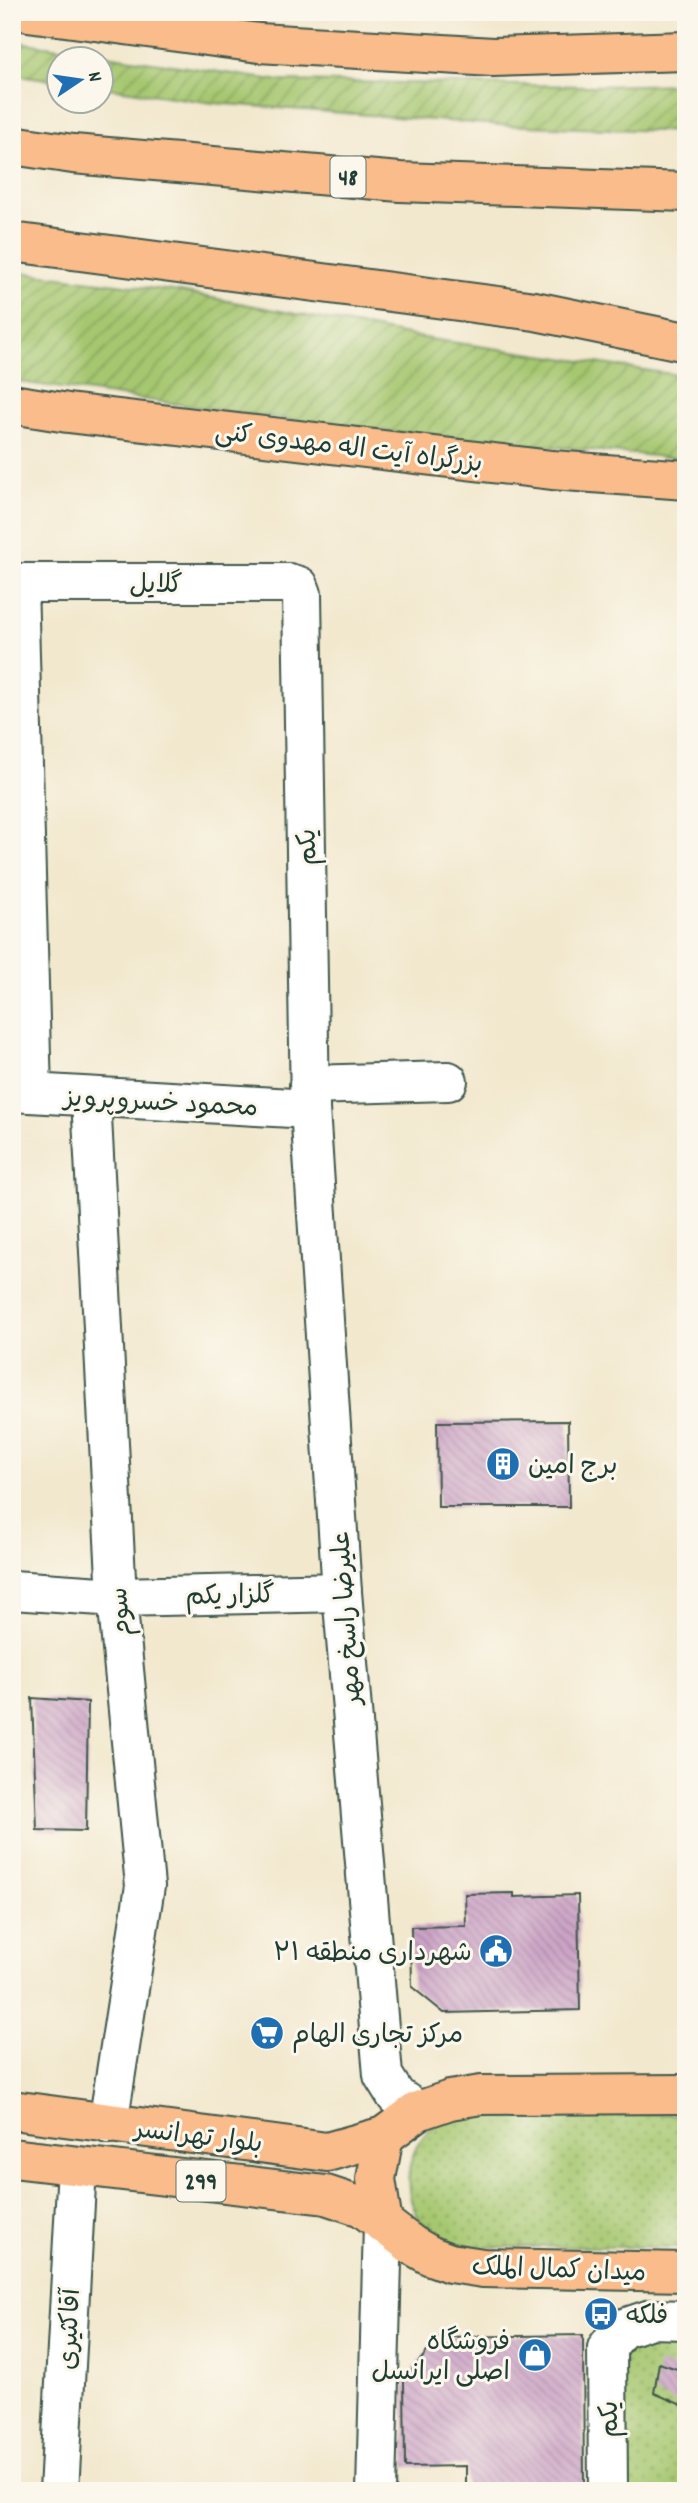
<svg xmlns="http://www.w3.org/2000/svg" width="698" height="2503" viewBox="0 0 698 2503" font-family="Dekko,'Playpen Sans Arabic',sans-serif">
	<style>
		.grass { fill: url(#grass-dots); stroke: #628252; stroke-width: 2 }
		.garden { fill: url(#garden-furrows); stroke: #628252; stroke-width: 2 }
		.building { fill: url(#building-back-hatch) }
		.lines { fill: none; stroke-linecap: round; stroke-linejoin: round }
		.minor-casing { stroke: #3f574b; stroke-width: 42 }
		.major-casing { stroke: #3f574b; stroke-width: 42 }
		.highway-casing { stroke: #3f574b; stroke-width: 42 }
		.minor { stroke: #fff; stroke-width: 38 }
		.major { stroke: #f9bc8a; stroke-width: 38 }
		.highway { stroke: #f9bc8a; stroke-width: 38 }
		.labels { text-anchor: middle; stroke-width: 6; stroke-linejoin: round; paint-order: stroke }
		.shield { fill: #fbf7ec; stroke: #61756b; stroke-width: 2 }
		.shield-label { font-size: 24px; font-weight: bold; fill: #1f3d34 }
		.street-label { font-size: 26px; fill: #1f3d34; stroke: #fbf7ec }
		.poi-label { font-size: 26px; fill: #1f3d34; stroke: #fbf7ec; text-anchor: start }
	</style>
	<defs>
		<pattern id="grass-dots" width="8" height="8" patternUnits="userSpaceOnUse" patternTransform="scale(1.75)"><rect width="8" height="8" fill="#a6c770"/><path d="M2 2h.1M6 6h.1" fill="none" stroke="#87a35d" stroke-width="1.8" stroke-linecap="round"/></pattern>
		<pattern id="garden-furrows" width="10" height="10" patternUnits="userSpaceOnUse" patternTransform="scale(1.75)"><rect width="10" height="10" fill="#a6c770"/><path d="M-1 1l2-2M0 10L10 0M9 11l2-2" fill="none" stroke="#87a35d"/></pattern>
		<pattern id="building-back-hatch" width="6" height="6" patternUnits="userSpaceOnUse" patternTransform="scale(1.75)"><rect width="6" height="6" fill="#cca3c6"/><path d="M-1 5l2 2M0 0l6 6M5-1l2 2" fill="none" stroke="#a586a2"/></pattern>
	</defs>
	<rect width="100%" height="100%" fill="#fbf7ec"/>
	<filter id="ink" filterUnits="userSpaceOnUse"><feTurbulence type="fractalNoise" baseFrequency=".0143" numOctaves="2"/><feDisplacementMap in="SourceGraphic" scale="14" xChannelSelector="R" yChannelSelector="G"/><feConvolveMatrix kernelMatrix="1 2 1 2 8 2 1 2 1" color-interpolation-filters="sRGB"/></filter>
	<filter id="wash" filterUnits="userSpaceOnUse"><feTurbulence type="fractalNoise" baseFrequency=".00686" numOctaves="4" result="noise"/><feDisplacementMap in="SourceGraphic" scale="28" xChannelSelector="R" yChannelSelector="G"/><feGaussianBlur stdDeviation="1.57" result="paint"/><feColorMatrix in="noise" values="0 0 0 0 0 0 0 0 0 0 0 0 0 0 0 0 0 1.4 0 .05"/><feComposite in="paint" operator="in"/></filter>
	<g filter="url(#wash)">
		<rect width="100%" height="100%" fill="#f2e8ce"/>
		<g class="grass">
			<path d="M 471,2113 L 686,2114 L 686,2247 L 467,2247 C 455,2244 442,2242 432,2233 C 396,2203 402,2140 445,2119 C 453,2115 463,2115 471,2113 Z"/>
			<polygon points="686,2341 686,2491 621,2491 623,2345"/>
		</g>
		<g class="garden">
			<polygon points="12,41 280,81 586,86 686,84 686,132 499,125 213,103 102,87 102,60 60,60 59,81 12,74"/>
			<polygon points="12,271 181,292 423,338 686,376 686,459 342,427 12,381"/>
		</g>
		<g id="blocks">
			<g class="building">
				<polygon points="568,1421 569,1507 438,1507 437,1422"/>
				<polygon points="32,1698 88,1702 86,1831 37,1830"/>
				<polygon points="514,1893 514,1897 578,1895 580,2010 444,2013 412,1987 411,1927 466,1926 465,1894"/>
				<polygon points="583,2335 584,2491 466,2491 466,2466 405,2467 404,2380 439,2337"/>
				<polygon points="659,2363 686,2372 686,2407 654,2393"/>
			</g>
		</g>
	</g>
	<g filter="url(#ink)">
		<use href="#blocks" fill-opacity="0" stroke="#3f574b" stroke-width="2"/>
		<g class="lines">
			<g class="minor-casing">
				<g id="minor">
					<polyline points="12,583 289,583 299,586 302,594 310,1109 342,1592 383,2075 396,2096 418,2111"/>
					<polyline points="18,583 32,1093"/>
					<polyline points="309,1085 448,1081"/>
					<polyline points="12,1092 310,1109"/>
					<polyline points="91,1098 117,1597 145,1886 108,2124"/>
					<polyline points="12,1590 117,1597 342,1592"/>
					<polyline points="59,2491 77,2167"/>
					<polyline points="376,2491 383,2224"/>
					<polyline points="608,2491 607,2348 621,2329 651,2319 686,2320"/>
				</g>
			</g>
			<g class="major-casing">
				<g id="major">
					<polyline points="28,12 259,43 493,57 686,51"/>
					<polyline points="12,404 68,413 552,470 686,480"/>
					<polyline points="12,2110 327,2152 384,2136 418,2111 450,2100 481,2095 686,2094"/>
					<polyline points="12,2158 326,2195 362,2207 412,2245 431,2256 450,2263 483,2268 686,2272"/>
					<polyline points="383,2224 376,2179 384,2136"/>
				</g>
			</g>
			<g class="highway-casing">
				<g id="highway">
					<polyline points="12,145 73,154 400,182 686,192"/>
					<polyline points="12,242 535,311 686,342"/>
				</g>
			</g>
			<use href="#minor" class="minor"/>
			<use href="#major" class="major"/>
			<use href="#highway" class="highway"/>
		</g>
	</g>
	<defs>
		<g id="building-disc" transform="scale(1.75)"><circle r="9.5" fill="#1f6fb2" stroke="#fbf7ec"/><path d="M-4-6H4V6H1V3H-1V6H-4ZM-2.5-4.3h1.7v1.8h-1.7ZM.8-4.3h1.7v1.8H.8ZM-2.5-1h1.7V.8h-1.7ZM.8-1h1.7V.8H.8Z" fill="#fff"/></g>
		<g id="civic-disc" transform="scale(1.75)"><circle r="9.5" fill="#1f6fb2" stroke="#fbf7ec"/><path d="M-.6-6.5H3V-4.5H.6V-3L4-1V1h2V6H-6V1h2V-1L-.6-3ZM-1.2 2.5V6h2.4V2.5Z" fill="#fff"/></g>
		<g id="supermarket-disc" transform="scale(1.75)"><circle r="9.5" fill="#1f6fb2" stroke="#fbf7ec"/><path d="M-6-5.5h2.5l.6 2H6L4.5 2H-2.5L-4.4-4H-6ZM-1.5 3.2a1.3 1.3 0 1 0 .1 0ZM3 3.2a1.3 1.3 0 1 0 .1 0Z" fill="#fff"/></g>
		<g id="bus-disc" transform="scale(1.75)"><circle r="9.5" fill="#1f6fb2" stroke="#fbf7ec"/><path d="M-5-6H5V4H4V6H2V4H-2V6H-4V4H-5ZM-3.5-4V0h7V-4ZM-3.5 1.2v1.5H-2V1.2ZM2 1.2v1.5H3.5V1.2Z" fill="#fff"/></g>
		<g id="shop-disc" transform="scale(1.75)"><circle r="9.5" fill="#1f6fb2" stroke="#fbf7ec"/><path d="M-5-2.5h2.3a2.7 3.5 0 0 1 5.4 0H5L5.5 6h-11ZM-1.5-2.5h3a1.5 2.3 0 0 0-3 0Z" fill="#fff"/></g>
	</defs>
	<g fill-rule="evenodd">
		<use href="#building-disc" x="503" y="1464"/>
		<use href="#civic-disc" x="496" y="1951"/>
		<use href="#supermarket-disc" x="267" y="2033"/>
		<use href="#bus-disc" x="601" y="2314"/>
		<use href="#shop-disc" x="535" y="2355"/>
	</g>
	<g class="labels">
		<g class="shield">
			<rect x="330.5" y="156.5" width="35" height="41" rx="5"/>
			<rect x="176.5" y="2160.5" width="49" height="41" rx="5"/>
		</g>
		<g class="shield-label">
			<text x="348" y="185">48</text>
			<text x="201" y="2189">299</text>
		</g>
		<g class="street-label">
			<text transform="translate(349 446) rotate(7)" y="9">بزرگراه آیت اله مهدوی کنی</text>
			<text x="156" y="592">گلایل</text>
			<text transform="translate(306 847) rotate(-91)" y="9">یکم</text>
			<text transform="translate(161 1101) rotate(3)" y="9">محمود خسروپرویز</text>
			<text transform="translate(230 1594) rotate(-1)" y="9">گلزار یکم</text>
			<text transform="translate(119 1612) rotate(-95)" y="9">سوم</text>
			<text transform="translate(345 1618) rotate(-94)" y="9">علیرضا راسخ مهر</text>
			<text transform="translate(199 2135) rotate(7)" y="9">بلوار تهرانسر</text>
			<text transform="translate(559 2268) rotate(2)" y="9">میدان کمال الملک</text>
			<text transform="translate(68 2329) rotate(-87)" y="9">آقاکثیری</text>
			<text transform="translate(608 2419) rotate(-90)" y="9">یکم</text>
		</g>
		<g class="poi-label">
			<text x="528" y="1473">برج امین</text>
			<text x="472" y="1960" text-anchor="end">شهرداری منطقه ۲۱</text>
			<text x="292" y="2042">مرکز تجاری الهام</text>
			<text x="626" y="2323">فلکه</text>
			<text x="510" y="2349" text-anchor="end">فروشگاه<tspan x="510" dy="30">اصلی ایرانسل</tspan></text>
		</g>
	</g>
	<rect width="698" height="2503" fill="none" stroke="#fbf7ec" stroke-width="42"/>
	<g transform="translate(80 80) rotate(77)"><circle r="33" fill="#fbf7ec" stroke="#a3ada2" stroke-width="2"/>
	<path d="M0-5L12 26L0 18L-12 26Z" fill="#1f6fb2"/>
	<text y="-10" font-size="19" font-weight="bold" text-anchor="middle" fill="#1f3d34">N</text>
	</g>
</svg>
